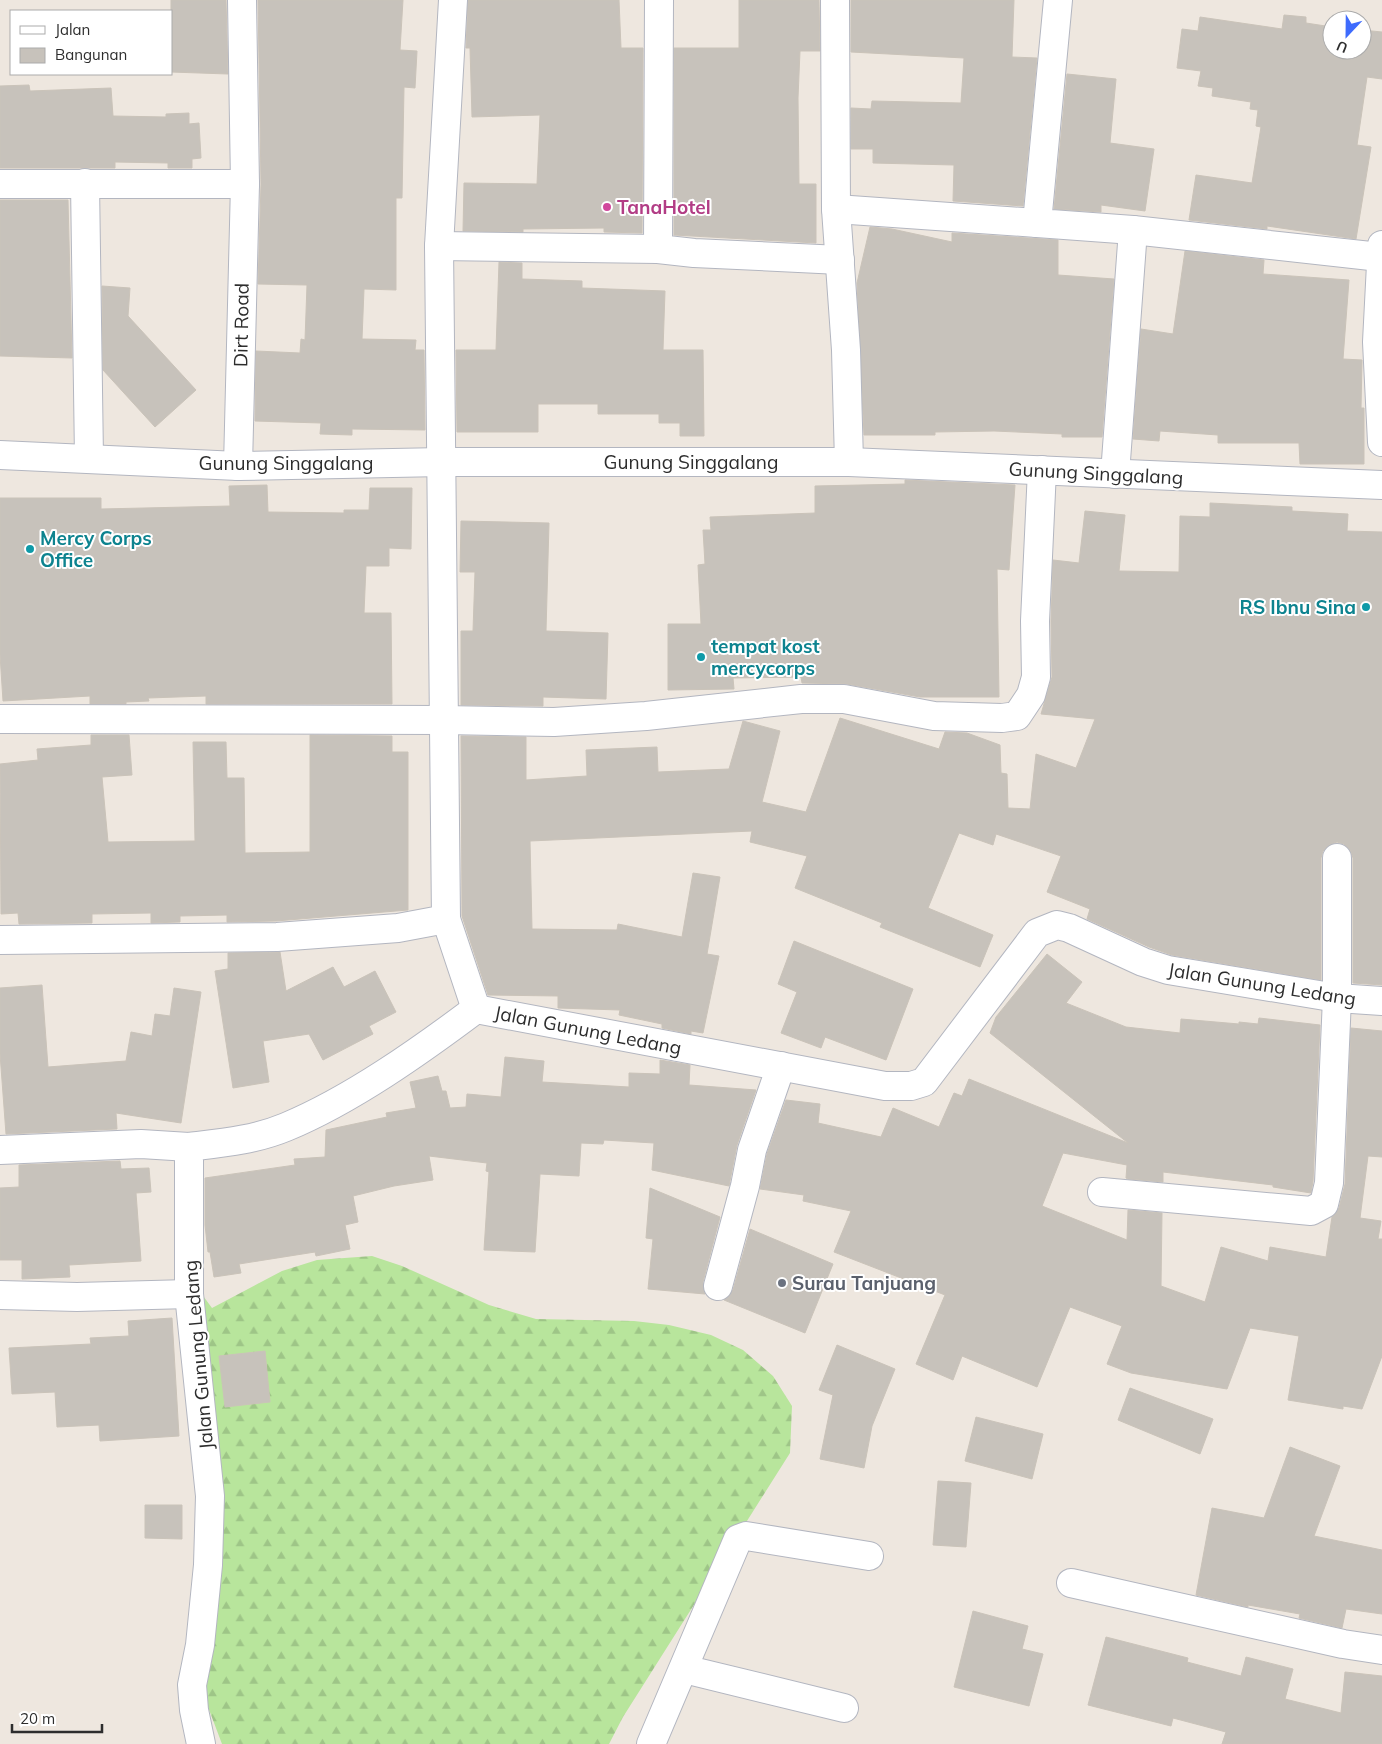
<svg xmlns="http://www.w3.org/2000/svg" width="1382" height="1744" viewBox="0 0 1382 1744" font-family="Mulish,sans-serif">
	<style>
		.forest { fill: url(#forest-firs) }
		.building { fill: #c7c2bb; stroke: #cac3b9 }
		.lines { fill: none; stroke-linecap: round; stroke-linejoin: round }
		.minor-casing { stroke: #b3b6c0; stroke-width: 30 }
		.minor { stroke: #fff; stroke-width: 28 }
		.hotel-dot { fill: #d1479c; stroke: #fff; stroke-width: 2 }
		.culture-dot { fill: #0f9aa8; stroke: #fff; stroke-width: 2 }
		.worship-dot { fill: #6b7280; stroke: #fff; stroke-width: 2 }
		.labels { text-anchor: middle; stroke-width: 4; stroke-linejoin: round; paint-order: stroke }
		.hotel-label { font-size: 19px; font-weight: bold; fill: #b23c85; stroke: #fff; text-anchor: start }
		.street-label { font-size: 19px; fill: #2d2d2d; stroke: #fff }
		.culture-label { font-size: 19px; font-weight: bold; fill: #0d838f; stroke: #fff; text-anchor: start }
		.worship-label { font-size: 19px; font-weight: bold; fill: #5b616d; stroke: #fff; text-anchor: start }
	</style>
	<defs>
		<pattern id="forest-firs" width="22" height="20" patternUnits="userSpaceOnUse" patternTransform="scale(1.25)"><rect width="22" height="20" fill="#b8e59c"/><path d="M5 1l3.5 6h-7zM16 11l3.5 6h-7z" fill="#9ec587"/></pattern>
	</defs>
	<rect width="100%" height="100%" fill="#eee7df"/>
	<polygon class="forest" points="372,1256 402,1266 489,1305 536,1319 634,1321 669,1325 711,1335 743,1350 773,1376 792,1406 790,1453 623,1717 609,1744 222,1744 205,1699 195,1285 212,1308 282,1271 317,1260"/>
	<g class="building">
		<polygon points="171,0 226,0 228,74 171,72"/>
		<polygon points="258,0 403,0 400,50 417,51 415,88 404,87 402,198 396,198 396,290 364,289 362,339 416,340 415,350 424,350 425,430 352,429 352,435 320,434 321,423 255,421 256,351 300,353 301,339 305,340 307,285 258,284 261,184"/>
		<polygon points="468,0 619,0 621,48 643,48 642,233 604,232 604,228 523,229 523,232 463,231 464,183 537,184 540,115 472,117 470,48 466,48"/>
		<polygon points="739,0 819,0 820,51 800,51 798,98 799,184 816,184 816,243 674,235 674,48 739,48"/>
		<polygon points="851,0 1014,0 1012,57 1037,58 1023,206 953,201 954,165 873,163 873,149 851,149 851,108 871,109 872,101 961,103 964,58 851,52"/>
		<polygon points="1284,15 1306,17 1306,23 1332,27 1332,50 1362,50 1362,30 1382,32 1382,79 1367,77 1357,145 1371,147 1356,239 1267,226 1267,229 1189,220 1196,175 1252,183 1261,127 1256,126 1258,110 1250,109 1251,102 1212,96 1213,88 1198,86 1201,71 1177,68 1182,29 1198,31 1200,17 1282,29"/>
		<polygon points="1067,74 1116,79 1110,143 1154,149 1145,211 1101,205 1101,212 1054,209"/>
		<polygon points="29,85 30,91 111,88 113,116 166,117 166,114 189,113 189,124 199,123 201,158 192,159 192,168 168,168 168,163 115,162 115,168 0,168 0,86"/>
		<polygon points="0,200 68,200 72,358 0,356"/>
		<polygon points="870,227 892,229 952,242 952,233 1058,240 1058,275 1114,279 1102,437 1062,437 1062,434 994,431 935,432 935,435 864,435 857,283"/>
		<polygon points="1185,251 1264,260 1263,274 1349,280 1343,359 1362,360 1361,408 1364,408 1364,464 1300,464 1299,443 1218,443 1218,435 1160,431 1159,441 1133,439 1141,329 1173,334"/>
		<polygon points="499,262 522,263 522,279 582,281 582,288 665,291 663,350 703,350 704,436 680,436 680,423 659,423 659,414 598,414 598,404 538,404 538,432 457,432 456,350 496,350"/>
		<polygon points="102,286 130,288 128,316 196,390 155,427 103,370"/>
		<polygon points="905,480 1015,485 1009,570 997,569 999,697 920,697 847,684 802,683 801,677 733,678 734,689 668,690 668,624 701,624 698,565 705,564 703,530 711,530 710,517 815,513 815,486 905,484"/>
		<polygon points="267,485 268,512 344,513 344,510 369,510 370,488 412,488 411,549 389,548 389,566 366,566 364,613 391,613 392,704 206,704 206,696 148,698 149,701 126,702 126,704 90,704 90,696 3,701 0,655 0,498 101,498 101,509 230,506 229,486"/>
		<polygon points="1210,503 1292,507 1292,511 1348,514 1347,531 1382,532 1382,985 1353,983 1353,858 1350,850 1344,844 1337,842 1329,845 1323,851 1321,858 1321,980 1172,955 1149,947 1087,919 1090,909 1047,892 1061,856 996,834 993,845 959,833 928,908 993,935 980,967 880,927 882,923 795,888 807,856 750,842 752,831 530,841 532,929 617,930 618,924 682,937 693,873 720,877 707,954 719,956 703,1033 691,1031 691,1034 662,1028 662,1024 619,1015 620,1010 558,1008 558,996 488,995 462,916 461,736 526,737 526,780 587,776 586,750 657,747 658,772 729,769 743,721 780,731 762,802 806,812 840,718 939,749 945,732 967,733 1000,745 1001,773 1007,774 1008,808 1030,809 1036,754 1076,768 1095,719 1041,714 1052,677 1051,621 1053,560 1079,563 1085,511 1125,515 1119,571 1179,572 1180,516 1210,517"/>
		<polygon points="461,521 549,523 546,631 608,633 606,699 543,697 543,706 461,705 461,631 473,631 475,572 460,572"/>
		<polygon points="91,735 129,735 132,775 102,777 108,842 195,841 193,742 226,742 227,778 244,778 245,853 310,852 310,735 392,736 392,752 408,752 408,910 276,921 227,922 227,915 180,916 180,922 151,923 151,913 92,914 92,923 19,924 18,913 1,914 0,764 38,760 37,749 91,745"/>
		<polygon points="794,941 913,989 886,1060 825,1037 821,1048 781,1033 797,992 778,984"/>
		<polygon points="280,952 286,991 333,967 344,987 375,971 396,1012 369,1026 373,1034 323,1060 309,1034 263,1041 269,1082 233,1088 215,971 228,969 228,953"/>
		<polygon points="1047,954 1082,982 1066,1003 1126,1027 1180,1033 1181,1019 1239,1024 1239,1022 1258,1024 1259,1018 1320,1025 1313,1181 1311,1193 1273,1187 1273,1185 1163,1172 1163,1182 1128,1179 1126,1178 1127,1165 1063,1153 1042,1206 1127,1240 1128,1210 1162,1213 1161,1286 1205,1302 1221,1247 1268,1261 1270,1247 1326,1257 1332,1217 1339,1208 1345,1184 1351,1028 1382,1031 1382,1157 1368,1156 1360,1218 1381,1221 1378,1239 1382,1239 1382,1356 1362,1409 1343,1406 1343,1409 1288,1400 1299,1336 1250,1328 1227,1389 1131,1373 1107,1364 1122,1326 1070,1307 1037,1387 962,1356 953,1380 916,1364 945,1295 834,1252 851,1211 803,1201 804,1195 760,1189 767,1154 786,1100 820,1104 818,1123 881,1137 893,1108 939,1127 954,1093 962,1096 969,1079 1128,1143 990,1033 996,1017"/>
		<polygon points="42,985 48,1067 126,1061 131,1032 152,1036 155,1014 170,1016 174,988 201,992 181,1123 116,1113 117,1129 6,1134 0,1054 0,988"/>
		<polygon points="505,1057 544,1061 542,1082 629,1087 629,1073 660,1074 660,1060 690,1065 689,1085 756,1090 737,1145 729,1186 652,1170 654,1143 604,1140 603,1144 581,1143 579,1176 540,1174 535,1252 484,1250 489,1172 486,1171 487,1163 429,1156 433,1180 394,1186 353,1196 358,1222 345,1225 350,1249 316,1256 315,1252 239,1264 241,1273 214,1277 210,1252 208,1252 205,1225 205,1178 295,1165 294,1159 325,1157 326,1130 387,1117 386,1113 416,1108 410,1082 438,1076 442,1091 446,1091 450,1108 466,1107 467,1094 501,1097"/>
		<polygon points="120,1161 121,1169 149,1168 151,1192 136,1193 141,1261 69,1265 70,1277 22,1279 22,1260 0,1260 0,1188 19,1187 19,1165"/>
		<polygon points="650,1188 720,1217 703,1282 705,1294 648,1289 653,1239 646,1238"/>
		<polygon points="750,1229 833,1264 805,1333 724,1300 733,1290"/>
		<polygon points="172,1318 179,1436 100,1441 99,1425 57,1427 55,1392 12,1394 9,1348 91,1344 90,1338 129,1336 128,1321"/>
		<polygon points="837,1345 895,1369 872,1426 864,1468 820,1459 833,1395 819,1390"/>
		<polygon points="265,1351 270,1402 225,1407 219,1356"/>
		<polygon points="1130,1388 1213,1419 1200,1454 1118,1420"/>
		<polygon points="976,1417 1043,1434 1032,1479 965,1461"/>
		<polygon points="1290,1447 1340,1466 1314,1536 1382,1550 1382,1614 1346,1609 1342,1628 1299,1618 1300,1614 1248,1605 1248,1607 1196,1595 1212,1508 1264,1518"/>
		<polygon points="938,1481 971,1483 966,1547 933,1545"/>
		<polygon points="145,1505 182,1505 182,1539 145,1538"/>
		<polygon points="973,1611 1028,1626 1022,1649 1043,1654 1029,1706 954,1687"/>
		<polygon points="1106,1637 1188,1658 1187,1662 1241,1676 1246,1657 1293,1669 1285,1699 1341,1713 1345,1672 1382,1676 1382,1744 1222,1744 1226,1732 1173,1718 1171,1726 1088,1705"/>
	</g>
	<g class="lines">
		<g class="minor-casing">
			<g id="minor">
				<polyline points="659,0 658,249 694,253 840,260"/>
				<polyline points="835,0 836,209 846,350 849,462"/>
				<polyline points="1058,0 1037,223 1133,230 1380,257"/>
				<polyline points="85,183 89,458"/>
				<polyline points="0,184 245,184"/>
				<polyline points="836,209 1037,223"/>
				<polyline points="1382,245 1377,342 1382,442"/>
				<polyline points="439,246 658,249"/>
				<polyline points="0,455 238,466 443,462 849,462 1382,485"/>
				<polyline points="238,466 245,184 242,0"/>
				<polyline points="1115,474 1133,230"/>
				<polyline points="0,719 444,720 554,722 646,716 801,699 844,699 934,716 1002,718 1017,716 1031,695 1036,677 1035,621 1042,470"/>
				<polyline points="446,919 476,1009"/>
				<polyline points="0,940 277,937 398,928 446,919 439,246 453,0"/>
				<polyline points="0,1150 141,1144 189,1147"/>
				<polyline points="1102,1192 1311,1211 1324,1204 1329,1183 1337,998 1337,858"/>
				<polyline points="718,1286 745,1186 752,1150 781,1066"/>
				<polyline points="0,1295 77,1297 189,1294"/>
				<polyline points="1071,1583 1343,1644 1382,1650"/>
				<polyline points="684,1669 844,1708"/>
				<path d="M 201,1744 L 194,1710 L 192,1685 L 200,1645 L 208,1565 L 210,1496 L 189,1294 L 189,1147 C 222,1143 255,1140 286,1127 C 351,1100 420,1051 476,1009 L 885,1086 L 911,1086 L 924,1082 L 1037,933 L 1057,925 L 1069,928 L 1143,962 L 1168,970 L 1337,998 L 1382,1001"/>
				<polyline points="651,1744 738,1539 746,1536 869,1556"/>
			</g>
		</g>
		<use href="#minor" class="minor"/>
	</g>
	<circle class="hotel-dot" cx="607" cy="207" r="5"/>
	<g class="culture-dot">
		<circle cx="30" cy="549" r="5"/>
		<circle cx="1366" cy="607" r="5"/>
		<circle cx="701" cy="657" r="5"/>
	</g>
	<circle class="worship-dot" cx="782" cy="1283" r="5"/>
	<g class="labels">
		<g class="hotel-label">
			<text x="617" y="214">TanaHotel</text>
		</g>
		<g class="street-label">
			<text transform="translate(241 325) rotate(-89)" y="7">Dirt Road</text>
			<text x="691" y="469">Gunung Singgalang</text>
			<text x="286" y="470">Gunung Singgalang</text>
			<text transform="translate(1096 473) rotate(3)" y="7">Gunung Singgalang</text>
			<text transform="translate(1262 984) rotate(9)" y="7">Jalan Gunung Ledang</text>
			<text transform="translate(588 1030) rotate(11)" y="7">Jalan Gunung Ledang</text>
			<text transform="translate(198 1355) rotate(-95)" y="7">Jalan Gunung Ledang</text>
		</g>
		<g class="culture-label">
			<text x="40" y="545">Mercy Corps<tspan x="40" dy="22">Office</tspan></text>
			<text x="1356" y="614" text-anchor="end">RS Ibnu Sina</text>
			<text x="711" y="653">tempat kost<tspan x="711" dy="22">mercycorps</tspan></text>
		</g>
		<g class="worship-label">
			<text x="792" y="1290">Surau Tanjuang</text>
		</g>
	</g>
	<rect x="10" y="10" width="162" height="65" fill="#ffffff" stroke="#ababab"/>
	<rect x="20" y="26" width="25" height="8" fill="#ffffff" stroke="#ababab"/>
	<text x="55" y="35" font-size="15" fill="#2d2d2d">Jalan</text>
	<rect x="20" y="48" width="25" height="15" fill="#c7c2bb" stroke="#ababab"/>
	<text x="55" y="60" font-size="15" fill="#2d2d2d">Bangunan</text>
	<g transform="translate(1347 35) rotate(202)"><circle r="24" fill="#ffffff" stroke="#ababab"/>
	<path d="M0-4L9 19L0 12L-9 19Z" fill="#3e6bfd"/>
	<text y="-8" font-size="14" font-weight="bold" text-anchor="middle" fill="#2d2d2d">U</text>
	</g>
	<path d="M12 1724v8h90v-8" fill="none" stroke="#2d2d2d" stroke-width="2.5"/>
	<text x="20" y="1724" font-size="15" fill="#2d2d2d" stroke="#ffffff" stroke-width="4" paint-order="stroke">20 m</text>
</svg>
